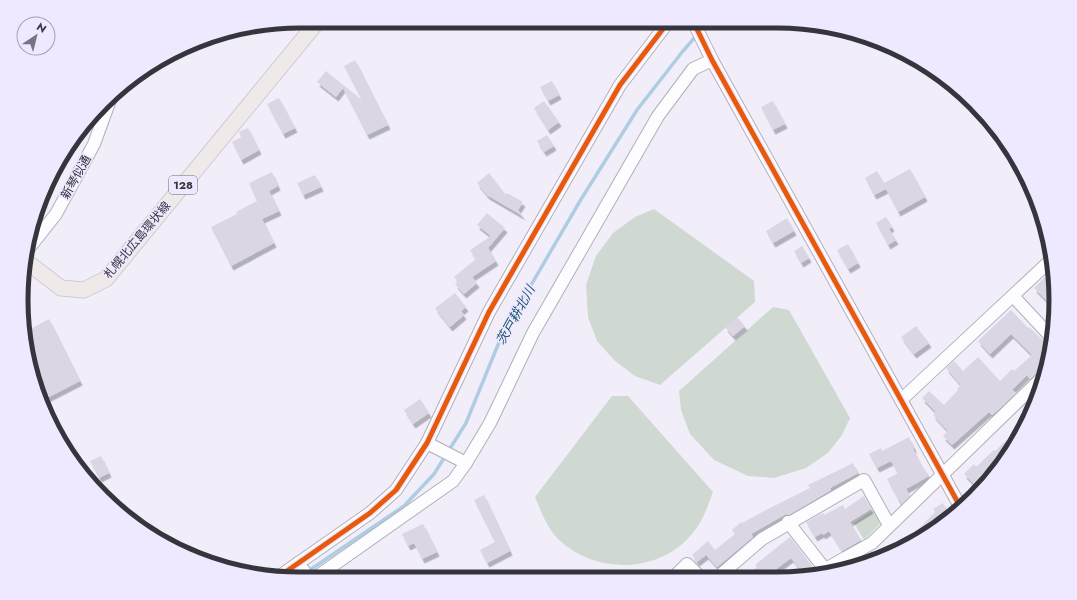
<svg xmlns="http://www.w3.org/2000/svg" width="1077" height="600" viewBox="0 0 1077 600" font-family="Jost,'Noto Sans JP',sans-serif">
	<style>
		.green { fill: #cfd9d2 }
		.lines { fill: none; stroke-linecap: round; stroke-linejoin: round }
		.stream { stroke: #afcde2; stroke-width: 3.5 }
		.building { fill: #dad6e3; filter: url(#shadow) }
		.minor-casing { stroke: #b1afb8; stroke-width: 14 }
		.major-casing { stroke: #ceccd3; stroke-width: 17 }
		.minor { stroke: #fdfcfe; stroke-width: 12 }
		.major { stroke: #efeae9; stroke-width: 15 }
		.cycleway-casing { stroke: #eee9ff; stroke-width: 8 }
		.cycleway { stroke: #e8590c; stroke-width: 5 }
		.labels { text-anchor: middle; stroke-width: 3.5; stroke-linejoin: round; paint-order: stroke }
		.shield { fill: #eee9ff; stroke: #6d6a77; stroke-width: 1 }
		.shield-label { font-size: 11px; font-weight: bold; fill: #36343d }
		.street-label { font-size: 12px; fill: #36343d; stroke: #eee9ff }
		.water-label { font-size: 13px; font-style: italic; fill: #1d546e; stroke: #eee9ff }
		.rim { fill: none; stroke: #36343d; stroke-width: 5 }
	</style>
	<defs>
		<filter id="shadow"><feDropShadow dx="2.5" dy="4.5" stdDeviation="0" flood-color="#0004"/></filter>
	</defs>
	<rect width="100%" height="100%" fill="#f1eefa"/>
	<g class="green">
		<polygon points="654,209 754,281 755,302 660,385 635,376 615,361 597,341 588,317 586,285 596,256 613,233 635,217"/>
		<polygon points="773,307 789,310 850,418 842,435 828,453 806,468 774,478 748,476 714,460 690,434 681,410 679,391"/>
		<path d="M 612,396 L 628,396 L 713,492 C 708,505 704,519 695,530 C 663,574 596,576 558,539 C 547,528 541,511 535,497 Z"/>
		<polygon points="874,510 880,524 864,540 854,523"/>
	</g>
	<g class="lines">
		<polyline class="stream" points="298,578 404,506 434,474 466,423 502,335 580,201 637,110 683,51 709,21"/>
	</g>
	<g class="building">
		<polygon points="355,60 388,125 367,135 343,88 336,97 317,82 326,71 362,100 344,66"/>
		<polygon points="552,81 559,95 548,101 540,87"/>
		<polygon points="279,98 295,128 283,134 267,104"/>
		<polygon points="544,101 559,122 548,130 534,108"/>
		<polygon points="773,101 785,124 773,130 761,107"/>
		<polygon points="248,128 259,150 241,160 232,142 241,137 239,132"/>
		<polygon points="547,135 554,146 544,152 537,141"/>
		<polygon points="910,169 925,197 898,212 886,189 874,195 865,178 877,171 884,183"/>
		<polygon points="272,172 278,186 269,191 279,211 262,219 274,243 231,266 211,227 237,214 236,212 257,201 249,183"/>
		<polygon points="489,173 506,195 507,193 523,202 518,210 523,216 487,195 477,183"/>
		<polygon points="315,175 321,187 303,195 297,183"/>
		<polygon points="487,213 505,228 488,248 496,261 472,277 477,283 464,294 455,284 458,282 454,277 476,259 470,250 491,236 477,225"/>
		<polygon points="886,217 892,227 889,229 896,240 888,245 876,223"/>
		<polygon points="787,218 794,231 773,243 766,231"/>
		<polygon points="848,244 858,263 848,269 837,250"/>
		<polygon points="802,246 809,258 801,263 794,251"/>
		<polygon points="1047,275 1055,284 1055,309 1034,288"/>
		<polygon points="455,293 466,307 461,311 464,315 450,327 435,308"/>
		<polygon points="1011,310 1028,328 1029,327 1046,343 1051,346 1047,365 1030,379 1027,375 1012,390 1016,393 998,410 992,415 989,412 952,445 943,436 948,431 933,415 936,412 922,398 929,391 944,405 958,390 957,389 961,385 946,368 954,361 963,371 978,357 1000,381 1012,369 1014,371 1032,355 1011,334 990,354 978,341"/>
		<polygon points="737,317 745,326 733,336 725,327"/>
		<polygon points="49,319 80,381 45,399 37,383 25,332"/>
		<polygon points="916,326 929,343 914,354 901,337"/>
		<polygon points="420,399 429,413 413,424 404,410"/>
		<polygon points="1025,422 1026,423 1018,440 1000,464 987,477 989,479 979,489 964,474 974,464 976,467 994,450 995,451"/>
		<polygon points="909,437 914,448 913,449 923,469 924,468 929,476 906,489 910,496 902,504 900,500 899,501 887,479 898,473 891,461 877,468 869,454 881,448 882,451"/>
		<polygon points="101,456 109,473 99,478 90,461"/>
		<polygon points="853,463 858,473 830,488 831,490 789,515 786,514 751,534 753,537 717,567 706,555 697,562 692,555 708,541 715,550 735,534 732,530 741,522 742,523 766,510 810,488 808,485"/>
		<polygon points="484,495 510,551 487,563 480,550 495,542 474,500"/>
		<polygon points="864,496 871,509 850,522 861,540 842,551 829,531 823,535 822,533 815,537 806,522 823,513 824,515 843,505 845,509"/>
		<polygon points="943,503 951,517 932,532 904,546 903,545 935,512 933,509"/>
		<polygon points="423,524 437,552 422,559 414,543 408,546 402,534"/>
		<polygon points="790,537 813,567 804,574 791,558 775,570 781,577 745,577 757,567 755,565"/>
	</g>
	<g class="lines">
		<g class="minor-casing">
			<g id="minor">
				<polyline points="693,21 712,60 961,508"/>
				<polyline points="29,248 56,214 94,144 110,100"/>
				<polyline points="1013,296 1053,339"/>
				<polyline points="901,400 1052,259"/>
				<polyline points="427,443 466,463"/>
				<polyline points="788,522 828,573"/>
				<polyline points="298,563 309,578"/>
				<polyline points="674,577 687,564 700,577"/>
				<polyline points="718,577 762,539 864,480 889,525"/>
				<polyline points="811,577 872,543 1045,375"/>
				<polyline points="277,578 370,513 396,490 427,443 489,312 620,85 669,21"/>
				<polyline points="315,578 453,481 466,463 490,423 533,333 658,116 693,69 712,60"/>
			</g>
		</g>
		<g class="major-casing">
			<polyline id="major" points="27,262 61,288 84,290 106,279 318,21"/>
		</g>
		<use href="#minor" class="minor"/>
		<use href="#major" class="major"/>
		<g class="cycleway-casing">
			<g id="cycleway">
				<polyline points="693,21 712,60 961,508"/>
				<polyline points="277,578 370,513 396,490 427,443 489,312 620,85 669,21"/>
			</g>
		</g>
		<use href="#cycleway" class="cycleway"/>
	</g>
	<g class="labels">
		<rect class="shield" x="169" y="176" width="28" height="18" rx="3"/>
		<g class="shield-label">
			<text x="183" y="189">128</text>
		</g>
		<g class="street-label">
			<text transform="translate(76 177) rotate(-61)" y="4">新琴似通</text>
			<text transform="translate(137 240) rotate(-50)" y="4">札幌北広島環状線</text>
		</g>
		<g class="water-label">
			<text transform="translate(515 315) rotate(-61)" y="5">茨戸耕北川</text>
		</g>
	</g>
	<path d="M0 0H1077V600H0ZM300 28H777A272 272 0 0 1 1049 300V300A272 272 0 0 1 777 572H300A272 272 0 0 1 28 300V300A272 272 0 0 1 300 28Z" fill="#eee9ff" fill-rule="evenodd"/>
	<path class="rim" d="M300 28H777A272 272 0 0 1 1049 300V300A272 272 0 0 1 777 572H300A272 272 0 0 1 28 300V300A272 272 0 0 1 300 28Z"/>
	<g transform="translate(36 36) rotate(35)"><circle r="19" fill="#eee9ff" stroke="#a4a1b1"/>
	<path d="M0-3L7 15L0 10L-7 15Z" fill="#77757f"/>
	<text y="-6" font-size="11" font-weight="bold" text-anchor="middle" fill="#36343d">N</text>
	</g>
</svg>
